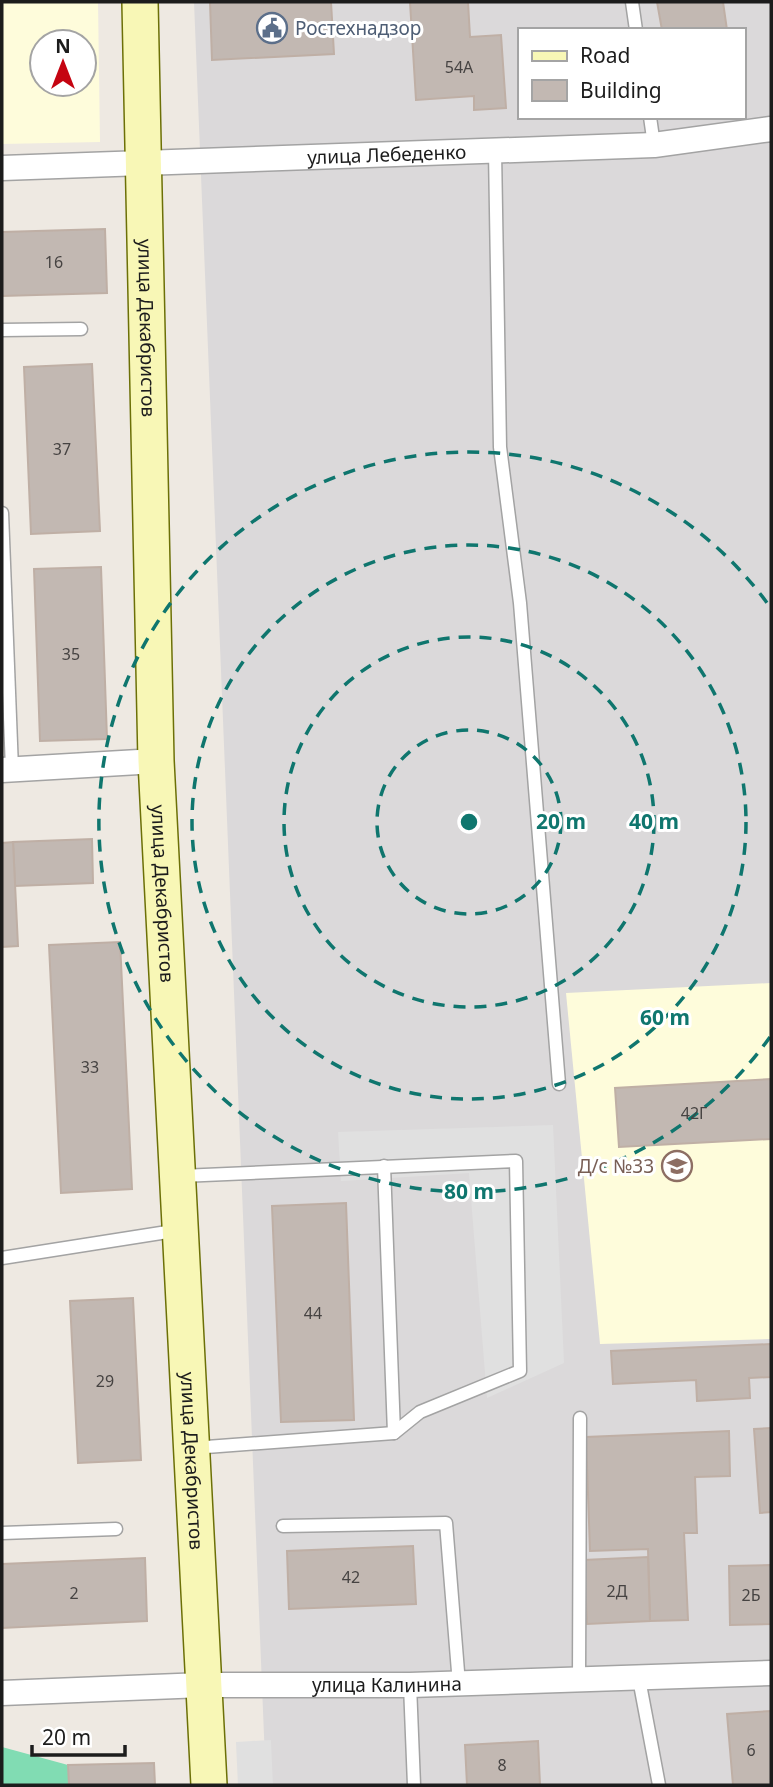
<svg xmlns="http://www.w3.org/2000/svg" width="773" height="1787" viewBox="0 0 773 1787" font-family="'Noto Sans',sans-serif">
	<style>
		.residential { fill: #dbd9da; fill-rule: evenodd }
		.education { fill: #fefcdb; fill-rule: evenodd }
		.pitch { fill: #81dcb3 }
		.parking { fill: #e0e0e0 }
		.building { fill: #c2b8b2; stroke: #bfafa5; stroke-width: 2 }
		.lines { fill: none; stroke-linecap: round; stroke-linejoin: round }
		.lane-casing { stroke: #a3a3a3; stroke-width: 15 }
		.street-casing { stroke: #a3a3a3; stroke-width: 27 }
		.secondary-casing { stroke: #6c7007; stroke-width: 38 }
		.lane { stroke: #fff; stroke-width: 12 }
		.street { stroke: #fff; stroke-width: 24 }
		.secondary { stroke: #f8f7b6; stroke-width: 35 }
		.ring { fill: none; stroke: #0f766e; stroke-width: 3.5; stroke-dasharray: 12 9 }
		.labels { text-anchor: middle; stroke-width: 6; stroke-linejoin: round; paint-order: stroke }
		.number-label { font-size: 16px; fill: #464342 }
		.service-label { font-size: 19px; fill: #4e5e75; stroke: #fff; text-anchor: start }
		.street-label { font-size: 19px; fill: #1c1c1c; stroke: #fff }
		.education-label { font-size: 19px; fill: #785e54; stroke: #fff; text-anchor: end }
		.centre { fill: #0f766e; stroke: #fff; stroke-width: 3.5 }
		.ring-label { font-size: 21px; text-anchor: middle; font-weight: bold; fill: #0f766e; stroke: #fff; stroke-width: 6; stroke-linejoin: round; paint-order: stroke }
	</style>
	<rect width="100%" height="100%" fill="#eee9e2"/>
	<path class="residential" d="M 194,2 L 771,2 L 771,1785 L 266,1785 ZM 519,30 L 743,30 L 743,117 L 519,117 Z"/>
	<g class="education">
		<path d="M 2,2 L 98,2 L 100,142 L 2,144 ZM 42,42 L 84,42 L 84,84 L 42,84 Z"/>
		<polygon points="771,983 771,1339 600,1344 566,993"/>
	</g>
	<polygon class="pitch" points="2,1747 68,1765 69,1785 2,1785"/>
	<g class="parking">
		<polygon points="553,1125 564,1363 487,1398 469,1173 341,1181 338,1132"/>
		<polygon points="271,1740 273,1785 238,1785 236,1742"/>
	</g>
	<g class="building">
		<polygon points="210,2 331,2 334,54 212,60"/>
		<polygon points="410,2 468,2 470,37 501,35 506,108 474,110 474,96 416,100"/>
		<polygon points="657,2 723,2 727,30 662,30"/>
		<polygon points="105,229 107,293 2,296 2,232"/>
		<polygon points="92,364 100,531 31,534 24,367"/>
		<polygon points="101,567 107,739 40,741 34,569"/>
		<polygon points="92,839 93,883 15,886 13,842"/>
		<polygon points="13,842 18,946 2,947 2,843"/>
		<polygon points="120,942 132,1189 61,1193 49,945"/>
		<polygon points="771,1079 771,1139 619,1147 615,1088"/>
		<polygon points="346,1203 354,1420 281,1422 272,1206"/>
		<polygon points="133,1298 141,1460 78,1463 70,1301"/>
		<polygon points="771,1344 771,1377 749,1378 750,1398 697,1401 696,1380 613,1384 611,1351"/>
		<polygon points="771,1428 771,1512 760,1513 754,1429"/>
		<polygon points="729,1431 730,1476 695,1477 697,1533 684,1533 688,1620 650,1621 648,1549 590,1551 586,1437"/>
		<polygon points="413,1546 416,1604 289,1609 287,1551"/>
		<polygon points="648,1557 650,1621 587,1624 584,1560"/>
		<polygon points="145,1558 147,1621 2,1628 2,1564"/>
		<polygon points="771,1565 771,1624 730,1625 729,1566"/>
		<polygon points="771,1711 771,1785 733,1785 727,1714"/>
		<polygon points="538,1741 540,1785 467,1785 465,1745"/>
		<polygon points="154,1763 155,1785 69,1785 68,1765"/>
	</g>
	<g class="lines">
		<g class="lane-casing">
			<g id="lane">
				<polyline points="632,2 636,30"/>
				<polyline points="650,117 654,145"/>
				<polyline points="495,151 500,447 520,603 559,1084"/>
				<polyline points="2,330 81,329"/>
				<polyline points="2,513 12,769"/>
				<polyline points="384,1166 394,1433"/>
				<polyline points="181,1176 516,1161 520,1371 420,1412 394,1433 193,1448"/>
				<polyline points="2,1258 180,1230"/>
				<polyline points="283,1526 446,1523 459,1684"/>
				<polyline points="2,1533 116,1529"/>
				<polyline points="639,1679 659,1785"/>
				<polyline points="579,1680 580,1418"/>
				<polyline points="410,1685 414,1785"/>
			</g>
		</g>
		<g class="street-casing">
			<g id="street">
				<path id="s1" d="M 2,168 L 654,145 L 771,129"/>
				<polyline points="2,770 156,761"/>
				<path id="s2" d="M 2,1693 L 203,1685 L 410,1685 L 771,1673"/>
			</g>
		</g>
		<g class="secondary-casing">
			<g id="secondary">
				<path id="s3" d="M 140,2 L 156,761 L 209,1785"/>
			</g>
		</g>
		<use href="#lane" class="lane"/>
		<use href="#street" class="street"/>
		<use href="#secondary" class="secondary"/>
	</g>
	<g class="ring">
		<circle cx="469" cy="822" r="92"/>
		<circle cx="469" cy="822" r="185"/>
		<circle cx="469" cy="822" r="277"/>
		<path d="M770 1037A370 370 0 1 1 770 607"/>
	</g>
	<defs>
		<g id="civic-ring" transform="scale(1.575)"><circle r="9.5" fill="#fff" stroke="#5c6f8a" stroke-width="1.5"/><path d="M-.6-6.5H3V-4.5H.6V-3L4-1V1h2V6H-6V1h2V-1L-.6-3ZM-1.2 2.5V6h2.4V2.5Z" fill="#5c6f8a"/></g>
		<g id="school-ring" transform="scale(1.575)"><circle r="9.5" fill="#fff" stroke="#8d6e63" stroke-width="1.5"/><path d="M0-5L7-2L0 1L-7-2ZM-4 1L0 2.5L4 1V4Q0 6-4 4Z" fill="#8d6e63"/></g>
	</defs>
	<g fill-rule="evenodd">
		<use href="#civic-ring" x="272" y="28"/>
		<use href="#school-ring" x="677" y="1166"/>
	</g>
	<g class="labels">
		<g class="number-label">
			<text x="459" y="73">54А</text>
			<text x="54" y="268">16</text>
			<text x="62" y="455">37</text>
			<text x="71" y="660">35</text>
			<text x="90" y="1073">33</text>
			<text x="694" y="1119">42Г</text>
			<text x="313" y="1319">44</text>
			<text x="105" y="1387">29</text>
			<text x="351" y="1583">42</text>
			<text x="617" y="1597">2Д</text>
			<text x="74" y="1599">2</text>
			<text x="751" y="1601">2Б</text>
			<text x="751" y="1756">6</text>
			<text x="502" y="1771">8</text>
		</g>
		<g class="service-label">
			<text x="295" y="35">Ростехнадзор</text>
		</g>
		<g class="street-label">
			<text dy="7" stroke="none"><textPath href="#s1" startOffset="385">улица Лебеденко</textPath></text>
			<text dy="7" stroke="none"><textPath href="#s3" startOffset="326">улица Декабристов</textPath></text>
			<text dy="7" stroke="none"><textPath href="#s3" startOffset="892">улица Декабристов</textPath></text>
			<text dy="7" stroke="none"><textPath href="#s3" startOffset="1460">улица Декабристов</textPath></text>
			<text dy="7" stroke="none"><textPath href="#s2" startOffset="385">улица Калинина</textPath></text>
		</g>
		<g class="education-label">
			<text x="654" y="1173">Д/с №33</text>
		</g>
	</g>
	<circle cx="469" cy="822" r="10" class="centre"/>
	<g class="ring-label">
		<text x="561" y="829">20 m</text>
		<text x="654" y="829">40 m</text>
		<text x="665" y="1025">60 m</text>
		<text x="469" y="1199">80 m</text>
	</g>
	<rect width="773" height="1787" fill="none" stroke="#1c1c1c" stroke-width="7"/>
	<rect x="518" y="28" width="228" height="91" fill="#ffffff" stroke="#a4a4a4" stroke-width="2"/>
	<rect x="532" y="51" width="35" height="10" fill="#f8f7b6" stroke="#a4a4a4" stroke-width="2"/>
	<text x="580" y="63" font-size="21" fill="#1c1c1c">Road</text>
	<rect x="532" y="80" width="35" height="21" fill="#c2b8b2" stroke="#a4a4a4" stroke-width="2"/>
	<text x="580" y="98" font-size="21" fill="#1c1c1c">Building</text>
	<g transform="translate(63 63)"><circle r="33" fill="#ffffff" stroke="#a4a4a4" stroke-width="2"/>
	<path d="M0-5L12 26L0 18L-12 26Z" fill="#c50411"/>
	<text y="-10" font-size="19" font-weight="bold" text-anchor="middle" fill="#1c1c1c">N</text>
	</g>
	<path d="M32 1745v10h93v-10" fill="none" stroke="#1c1c1c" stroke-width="3.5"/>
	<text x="42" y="1745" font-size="21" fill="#1c1c1c" stroke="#ffffff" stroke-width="5" paint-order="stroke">20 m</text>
</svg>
